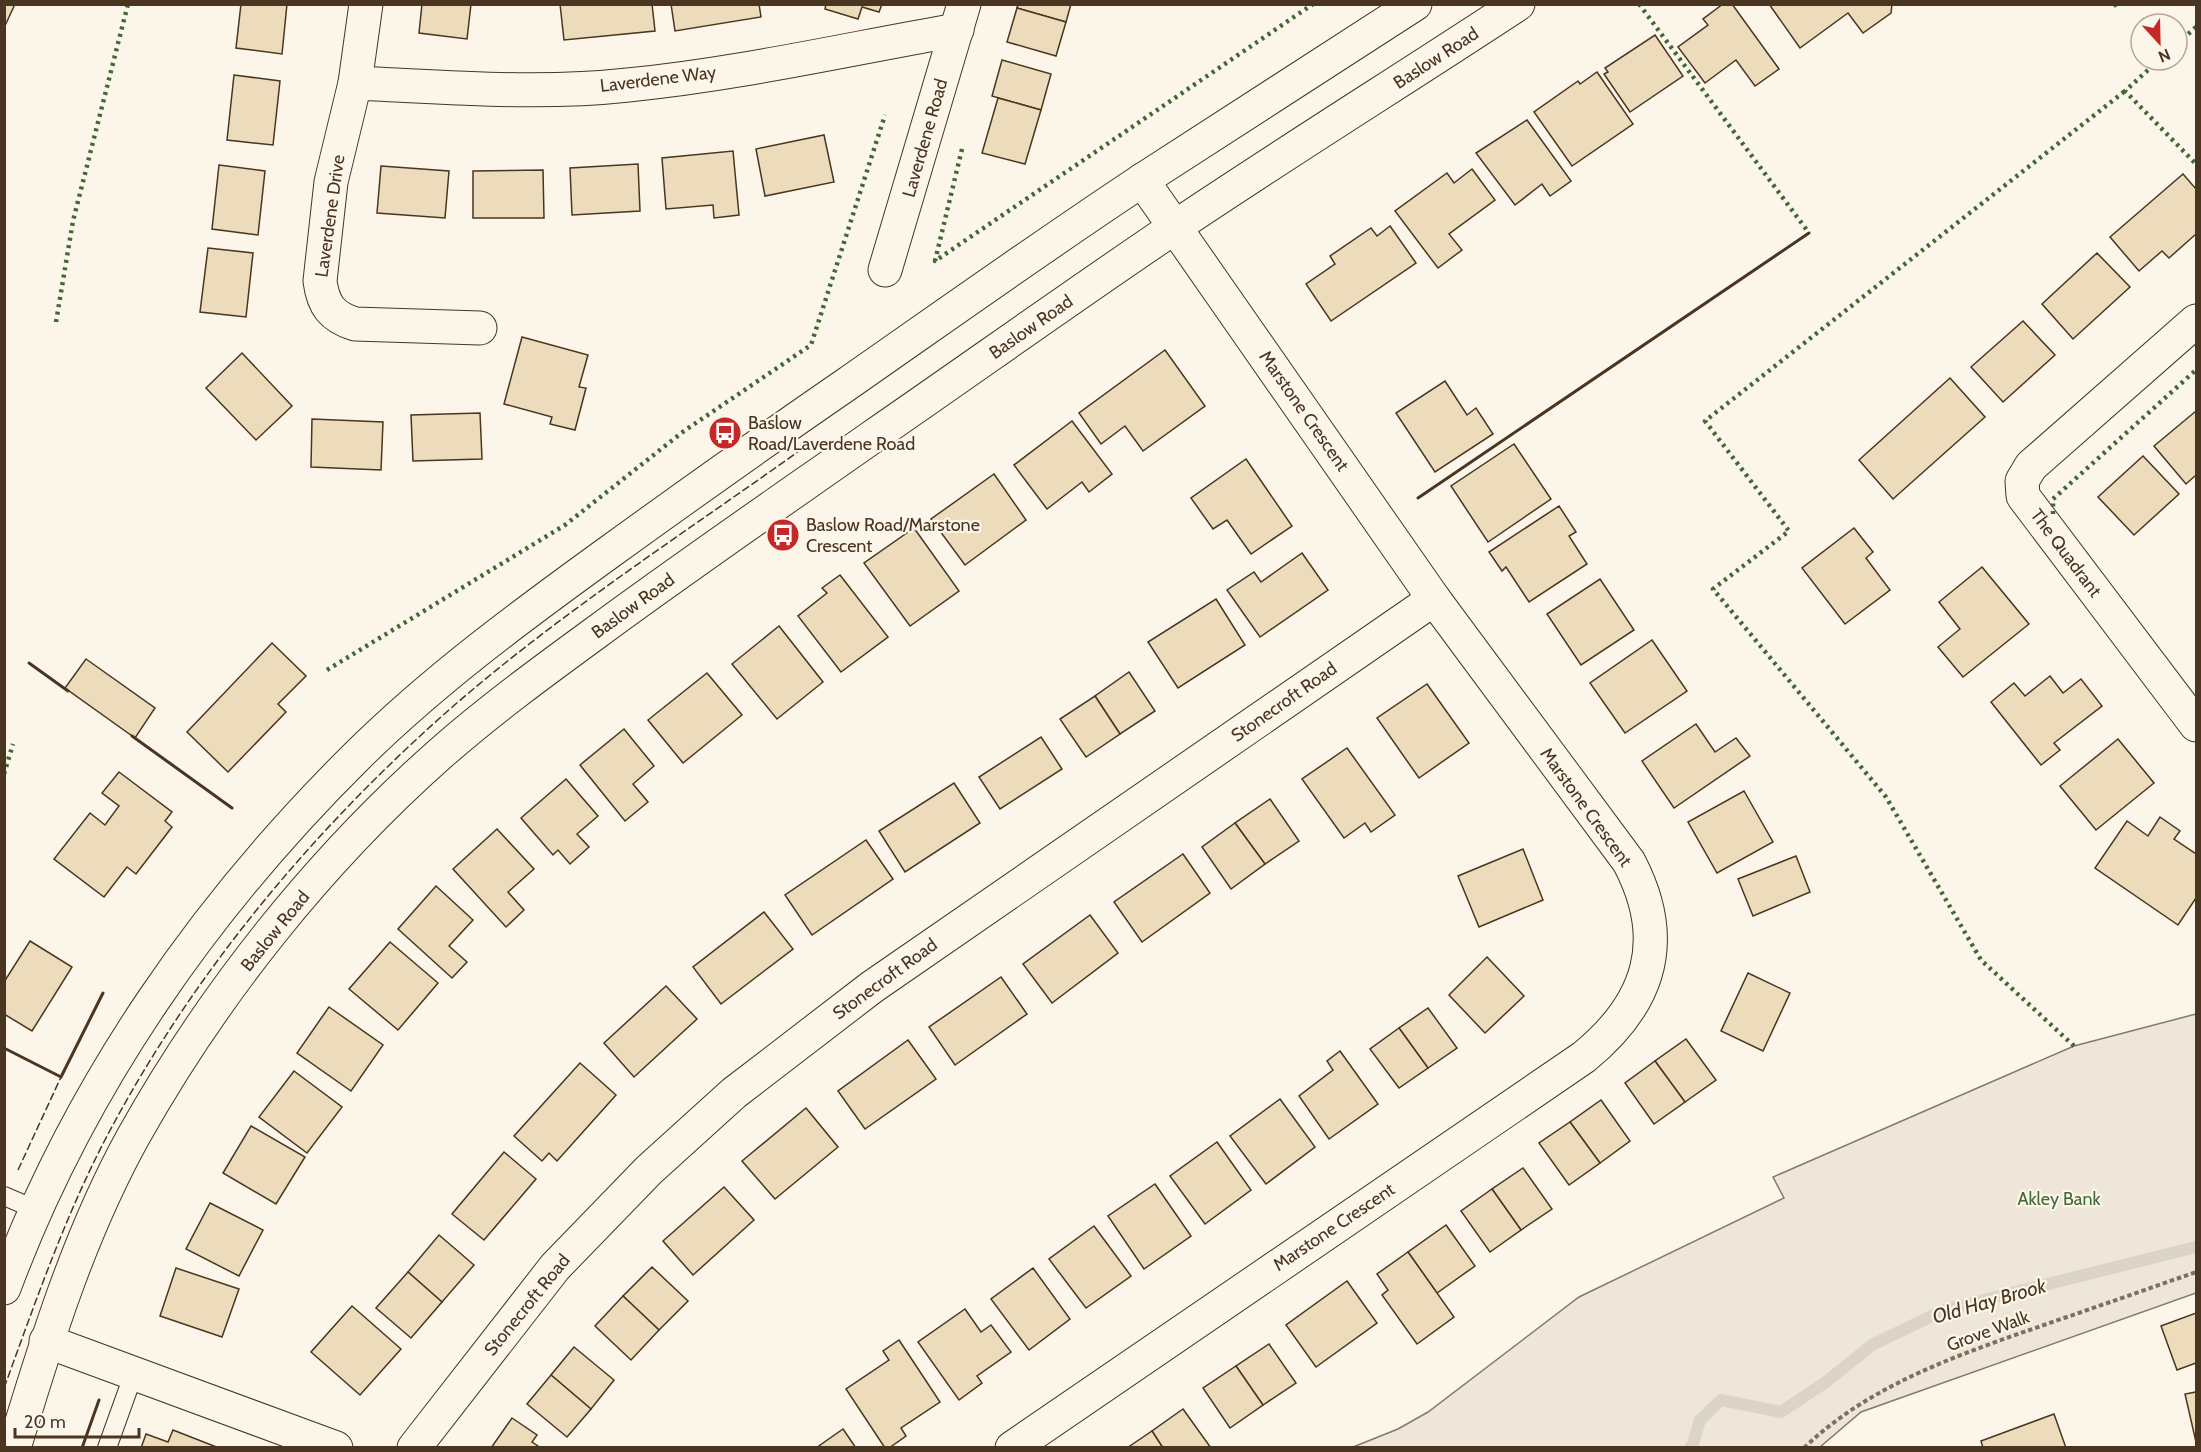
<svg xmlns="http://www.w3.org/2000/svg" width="2201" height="1452" viewBox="0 0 2201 1452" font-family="Cabin,sans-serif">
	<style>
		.green { fill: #ede6d9; stroke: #887966; stroke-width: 1.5 }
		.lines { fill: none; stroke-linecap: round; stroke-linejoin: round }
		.stream { stroke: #dcd4c6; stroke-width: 12 }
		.building { fill: #ecdcbc; stroke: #4a3520; stroke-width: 1.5 }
		.lane-casing { stroke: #4a3520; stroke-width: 20 }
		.street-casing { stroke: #4a3520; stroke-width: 35 }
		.primary-casing { stroke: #4a3520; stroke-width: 35 }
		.path { stroke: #7f6f5c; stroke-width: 4; stroke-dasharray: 4.5 3; stroke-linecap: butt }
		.lane { stroke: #fbf6e9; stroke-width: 18 }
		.street { stroke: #fbf6e9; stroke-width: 33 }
		.primary { stroke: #fbf6e9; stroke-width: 33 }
		.hedge { stroke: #436837; stroke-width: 4.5; stroke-dasharray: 3 4.5; stroke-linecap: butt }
		.fence { stroke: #4a3520; stroke-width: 1.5; stroke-dasharray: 8 3; stroke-linecap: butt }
		.wall { stroke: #4a3520; stroke-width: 3 }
		.labels { text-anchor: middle; stroke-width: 4.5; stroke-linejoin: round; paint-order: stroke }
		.street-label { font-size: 18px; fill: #4a3520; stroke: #fbf6e9 }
		.poi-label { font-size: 18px; fill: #4a3520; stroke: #fbf6e9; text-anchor: start }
		.park-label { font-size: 18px; fill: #436837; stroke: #fbf6e9 }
		.water-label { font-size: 20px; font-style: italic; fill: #4a3520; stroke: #fbf6e9 }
	</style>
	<rect width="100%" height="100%" fill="#fbf6e9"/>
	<polygon class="green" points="2196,1014 2196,1293 1861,1412 1820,1447 1353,1447 1398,1429 1428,1412 1579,1297 1784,1198 1773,1177 2074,1046"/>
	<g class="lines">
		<polyline class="stream" points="1690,1448 1693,1444 1700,1420 1721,1400 1781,1412 1826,1382 1872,1345 1944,1310 2196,1247"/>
	</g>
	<g class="building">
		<polygon points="4,4 15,4 4,28"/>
		<polygon points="241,4 287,4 282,54 236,48"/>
		<polygon points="422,4 471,4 467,39 419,33"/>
		<polygon points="560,4 652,4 655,31 564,40"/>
		<polygon points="671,4 759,4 761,17 675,31"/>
		<polygon points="826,4 882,4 879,12 862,7 858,19 825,9"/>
		<polygon points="1018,4 1071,4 1066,22 1017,8"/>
		<polygon points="1723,4 1732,4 1779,69 1755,86 1736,60 1705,83 1678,47 1708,25 1703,19"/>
		<polygon points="1769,4 1892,4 1891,13 1863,33 1848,13 1800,48"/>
		<polygon points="1017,8 1066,22 1056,56 1007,42"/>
		<polygon points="1655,35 1683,76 1630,112 1604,74 1608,72 1605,68"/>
		<polygon points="1002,60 1051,74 1041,110 992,96"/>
		<polygon points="1597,72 1633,124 1572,166 1534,112 1578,81 1580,84"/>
		<polygon points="234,75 280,81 273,145 227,140"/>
		<polygon points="998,98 1041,110 1025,164 982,153"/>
		<polygon points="1527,120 1571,181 1550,196 1542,184 1515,205 1476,153"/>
		<polygon points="824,135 834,182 765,196 756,149"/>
		<polygon points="733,151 739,215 714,218 713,205 666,209 662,158"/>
		<polygon points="638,164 640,211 572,215 570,168"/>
		<polygon points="219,165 265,171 258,235 212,229"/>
		<polygon points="381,166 449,171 445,218 377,213"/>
		<polygon points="1472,169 1495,200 1449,234 1462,250 1438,268 1395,211 1447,173 1454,183"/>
		<polygon points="543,170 544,218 473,218 473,171"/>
		<polygon points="2183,174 2196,189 2196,234 2169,258 2162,251 2139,271 2110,237"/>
		<polygon points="1390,226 1416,263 1331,321 1306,284 1335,264 1330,256 1371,228 1377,236"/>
		<polygon points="208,248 253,253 246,317 200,312"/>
		<polygon points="2097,253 2130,287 2073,339 2042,304"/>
		<polygon points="2023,321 2055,355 2003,402 1971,367"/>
		<polygon points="522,337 588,355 579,387 586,388 575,430 550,424 552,417 504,404"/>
		<polygon points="1165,350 1205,406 1143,451 1125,426 1101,444 1079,413"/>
		<polygon points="242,353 292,406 256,440 206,388"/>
		<polygon points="1950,378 1985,417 1893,499 1859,460"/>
		<polygon points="1445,381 1467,415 1476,408 1493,434 1435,472 1396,413"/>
		<polygon points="2196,411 2196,475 2186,484 2154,446"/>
		<polygon points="480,413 482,459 413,461 411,415"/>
		<polygon points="312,419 383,422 381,470 311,467"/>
		<polygon points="1072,421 1112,474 1089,492 1082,482 1047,509 1014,465"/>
		<polygon points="1514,444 1551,499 1488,542 1451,486"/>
		<polygon points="2143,456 2179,494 2134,535 2098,497"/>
		<polygon points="1246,459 1292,526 1251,554 1227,520 1213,529 1191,498"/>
		<polygon points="994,474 1026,520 965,565 931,519"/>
		<polygon points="1559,506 1576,532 1569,536 1587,564 1529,602 1506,567 1502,571 1489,552"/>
		<polygon points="914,528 959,591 910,626 864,563"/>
		<polygon points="1854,528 1873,552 1866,558 1890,590 1845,624 1802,568"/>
		<polygon points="1302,553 1328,590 1260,637 1227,590 1254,572 1261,582"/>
		<polygon points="1982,567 2029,624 1963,677 1938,647 1960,629 1939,602"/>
		<polygon points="840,575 888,637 841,672 798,616 827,593 822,588"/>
		<polygon points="1600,579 1634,630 1581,665 1547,614"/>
		<polygon points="1216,599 1245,645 1178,688 1148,642"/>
		<polygon points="779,626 823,682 777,719 732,664"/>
		<polygon points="1652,640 1687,691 1625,733 1590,683"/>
		<polygon points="272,643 306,676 278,704 286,712 228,772 187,732"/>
		<polygon points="86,659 155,708 135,738 65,688"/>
		<polygon points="1129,672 1155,711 1120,734 1095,696"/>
		<polygon points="707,673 742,715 683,763 648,720"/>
		<polygon points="2050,676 2063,693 2081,679 2102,706 2054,743 2060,750 2041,765 1991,702 2014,683 2025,696"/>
		<polygon points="1427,684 1469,743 1419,778 1377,718"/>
		<polygon points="1095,696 1120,734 1086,757 1060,719"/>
		<polygon points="1696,724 1715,752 1736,738 1750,756 1674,808 1642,761"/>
		<polygon points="624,729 654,766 633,784 648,802 625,821 580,765"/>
		<polygon points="1041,737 1062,769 1000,809 979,777"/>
		<polygon points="2118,739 2154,783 2096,830 2060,786"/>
		<polygon points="1347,748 1395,815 1371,832 1365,823 1344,838 1302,779"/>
		<polygon points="119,772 172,812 165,821 172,827 136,874 127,867 104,897 54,859 90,813 105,825 119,806 102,793"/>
		<polygon points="566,779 598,816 577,834 589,847 570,864 558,850 553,855 521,818"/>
		<polygon points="954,783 980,823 905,872 879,831"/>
		<polygon points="1744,791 1773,842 1717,873 1688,822"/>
		<polygon points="1270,799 1299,841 1265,864 1235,823"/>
		<polygon points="2160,817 2180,831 2174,839 2196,854 2196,898 2178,925 2095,868 2127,821 2148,836"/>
		<polygon points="1235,823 1265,864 1231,889 1202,847"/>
		<polygon points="497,829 534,869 508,892 524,910 506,927 453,869"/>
		<polygon points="866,840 893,879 812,935 785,895"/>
		<polygon points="1523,849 1543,900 1479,927 1458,876"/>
		<polygon points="1183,854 1210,893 1142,942 1114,902"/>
		<polygon points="1796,856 1810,892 1753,916 1738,879"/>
		<polygon points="436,886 473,920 449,946 467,962 452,978 398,929"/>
		<polygon points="764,912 793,949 721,1004 693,967"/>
		<polygon points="1090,915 1118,953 1052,1003 1023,964"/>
		<polygon points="30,941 72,967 32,1031 4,1014 4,982"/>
		<polygon points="390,942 438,983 398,1030 349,989"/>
		<polygon points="1487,957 1524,996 1485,1033 1449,995"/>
		<polygon points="1748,973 1790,993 1763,1051 1721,1031"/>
		<polygon points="1001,977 1027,1014 955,1065 929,1027"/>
		<polygon points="666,986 697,1019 634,1077 604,1043"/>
		<polygon points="329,1007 383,1045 351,1091 297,1053"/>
		<polygon points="1428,1008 1457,1048 1428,1068 1399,1028"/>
		<polygon points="1399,1028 1428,1068 1399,1088 1370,1049"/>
		<polygon points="1686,1039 1716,1080 1685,1102 1655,1061"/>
		<polygon points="908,1040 936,1079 865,1129 838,1091"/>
		<polygon points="1340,1051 1378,1104 1329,1139 1299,1096 1333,1070 1327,1061"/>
		<polygon points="1655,1061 1685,1102 1654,1124 1625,1083"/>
		<polygon points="580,1063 616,1095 557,1161 549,1153 542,1161 514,1136"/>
		<polygon points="294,1071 342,1107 307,1153 259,1117"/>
		<polygon points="1280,1099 1315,1147 1266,1184 1230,1136"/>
		<polygon points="1601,1100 1630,1141 1600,1163 1570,1122"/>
		<polygon points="806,1108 838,1147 775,1199 742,1161"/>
		<polygon points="1570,1122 1600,1163 1569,1185 1539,1143"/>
		<polygon points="251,1126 305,1157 276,1204 223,1173"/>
		<polygon points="1217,1142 1251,1190 1205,1224 1170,1176"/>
		<polygon points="504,1152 536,1179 484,1240 452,1214"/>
		<polygon points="1523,1168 1552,1209 1521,1230 1492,1189"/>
		<polygon points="1155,1184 1191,1236 1144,1269 1108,1216"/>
		<polygon points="724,1187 754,1220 693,1275 663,1241"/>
		<polygon points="1492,1189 1521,1230 1490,1252 1461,1211"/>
		<polygon points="210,1203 263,1230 239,1276 186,1249"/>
		<polygon points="1446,1225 1475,1266 1437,1293 1408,1252"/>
		<polygon points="1094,1226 1131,1276 1086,1308 1049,1259"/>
		<polygon points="439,1235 474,1265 442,1302 408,1272"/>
		<polygon points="1408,1252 1454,1317 1417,1344 1382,1295 1388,1290 1377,1274"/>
		<polygon points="652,1267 688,1301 659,1330 623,1296"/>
		<polygon points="176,1268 239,1289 222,1337 160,1316"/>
		<polygon points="1033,1268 1070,1319 1029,1350 991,1299"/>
		<polygon points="408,1272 442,1302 411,1338 376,1308"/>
		<polygon points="1347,1281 1377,1323 1316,1367 1286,1325"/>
		<polygon points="623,1296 659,1330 631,1360 595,1326"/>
		<polygon points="352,1306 401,1349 360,1395 311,1352"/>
		<polygon points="965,1309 981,1332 991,1325 1011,1352 977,1376 982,1383 959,1400 918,1342"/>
		<polygon points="2196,1313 2196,1363 2177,1370 2161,1326"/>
		<polygon points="899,1340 940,1402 901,1428 906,1436 889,1448 885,1448 846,1389 889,1360 883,1351"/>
		<polygon points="1269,1344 1296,1383 1263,1405 1236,1366"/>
		<polygon points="574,1347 614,1380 591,1409 551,1375"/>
		<polygon points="1236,1366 1263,1405 1230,1428 1203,1388"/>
		<polygon points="551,1375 591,1409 567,1437 527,1404"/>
		<polygon points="2196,1392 2196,1442 2185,1394"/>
		<polygon points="1183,1409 1211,1448 1163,1448 1152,1431"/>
		<polygon points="2054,1414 2066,1448 1983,1448 1981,1441"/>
		<polygon points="512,1418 537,1435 532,1442 541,1448 491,1448"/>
		<polygon points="843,1429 856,1448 816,1448"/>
		<polygon points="173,1430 219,1448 141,1448 146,1434 168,1442"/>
		<polygon points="1152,1431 1163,1448 1127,1448"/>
	</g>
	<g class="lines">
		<g class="lane-casing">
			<g id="lane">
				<polyline points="4,1196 37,1210"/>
				<polyline points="107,1448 134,1373"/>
			</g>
		</g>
		<g class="street-casing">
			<g id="street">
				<path d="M 366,4 L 355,83 L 331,182 L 320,281 C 323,305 332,317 355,324 L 480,328"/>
				<path d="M 355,83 C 446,87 538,95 628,85 C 739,74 848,49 957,30"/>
				<polyline points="885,270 964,4"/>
				<polyline points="2196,321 2031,466 2022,481 2023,496 2196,725"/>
				<polyline points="46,1341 336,1448"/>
				<polyline points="414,1448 555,1267 649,1170 734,1093 872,987 1434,599"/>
				<path d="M 1012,1448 L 1584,1057 C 1650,1003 1670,940 1629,862 L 1434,599 L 1142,180"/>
			</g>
		</g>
		<g class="primary-casing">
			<g id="primary">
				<path d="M 4,1288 C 79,1086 205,906 358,755 C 434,680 521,616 608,553 C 687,496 767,439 847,384 C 946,315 1044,245 1144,179 C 1234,120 1325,63 1415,4"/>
				<path d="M 14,1448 C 46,1342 79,1235 133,1137 C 213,994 319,861 441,753 C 490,710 542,672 594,634 C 686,566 781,501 875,435 C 975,366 1074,295 1175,227 C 1288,151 1404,79 1518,4"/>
			</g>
		</g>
		<path class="path" d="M 1804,1448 C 1869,1385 1958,1355 2041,1326 C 2093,1308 2145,1290 2196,1272"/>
		<use href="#lane" class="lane"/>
		<use href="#street" class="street"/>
		<use href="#primary" class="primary"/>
		<g class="hedge">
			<polyline points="1639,4 1809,233"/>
			<polyline points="2115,4 2117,8"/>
			<polyline points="2177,44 2196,27"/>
			<polyline points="2159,60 2125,91 2196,164"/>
			<polyline points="962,149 935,261 1313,4"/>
			<polyline points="56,322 73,221 128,4"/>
			<polyline points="2053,514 2053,499 2196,370"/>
			<polyline points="327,670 565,525 684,431 811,345 885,115"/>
			<polyline points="4,774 13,744"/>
			<polyline points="2074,1046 1981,960 1886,797 1713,589 1789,531 1705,421 2125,91"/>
		</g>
		<g class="fence">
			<polyline points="18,1170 61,1077"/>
			<path d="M 4,1388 C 37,1298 68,1207 114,1123 C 199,966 316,827 450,709 C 561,612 689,530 809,444"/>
		</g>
		<g class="wall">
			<polyline points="1418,498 1809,233"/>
			<polyline points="29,663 68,691"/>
			<polyline points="132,736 232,808"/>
			<polyline points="4,1048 61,1077 103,993"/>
			<polyline points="82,1448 99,1400"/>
		</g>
	</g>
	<defs>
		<g id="bus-disc" transform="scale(1.725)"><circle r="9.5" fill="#c62828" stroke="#fbf6e9"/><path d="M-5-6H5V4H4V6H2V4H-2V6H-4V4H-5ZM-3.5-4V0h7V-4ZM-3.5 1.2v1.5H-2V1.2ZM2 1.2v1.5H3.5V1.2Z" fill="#fff"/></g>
	</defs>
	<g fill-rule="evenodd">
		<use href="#bus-disc" x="725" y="433"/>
		<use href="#bus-disc" x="783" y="535"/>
	</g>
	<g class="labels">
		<g class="street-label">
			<text transform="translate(1436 58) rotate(-33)" y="6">Baslow Road</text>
			<text transform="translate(658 79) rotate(-7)" y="6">Laverdene Way</text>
			<text transform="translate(925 138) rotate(-74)" y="6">Laverdene Road</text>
			<text transform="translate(330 216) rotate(-82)" y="6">Laverdene Drive</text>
			<text transform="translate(1031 327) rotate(-35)" y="6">Baslow Road</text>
			<text transform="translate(1304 411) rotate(55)" y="6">Marstone Crescent</text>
			<text transform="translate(2066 553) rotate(53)" y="6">The Quadrant</text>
			<text transform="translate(633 606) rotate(-36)" y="6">Baslow Road</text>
			<text transform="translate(1284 702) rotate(-35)" y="6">Stonecroft Road</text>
			<text transform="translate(1586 807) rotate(54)" y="6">Marstone Crescent</text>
			<text transform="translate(275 931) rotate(-51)" y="6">Baslow Road</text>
			<text transform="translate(885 979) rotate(-36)" y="6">Stonecroft Road</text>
			<text transform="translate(1334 1227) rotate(-34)" y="6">Marstone Crescent</text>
			<text transform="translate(527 1305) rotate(-51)" y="6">Stonecroft Road</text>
			<text transform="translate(1988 1331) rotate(-20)" y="6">Grove Walk</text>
		</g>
		<g class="poi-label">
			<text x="748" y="429">Baslow<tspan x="748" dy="21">Road/Laverdene Road</tspan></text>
			<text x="806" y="531">Baslow Road/Marstone<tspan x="806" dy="21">Crescent</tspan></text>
		</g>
		<g class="park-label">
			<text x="2059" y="1205">Akley Bank</text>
		</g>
		<g class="water-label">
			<text transform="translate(1989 1301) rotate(-16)" y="7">Old Hay Brook</text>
		</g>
	</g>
	<rect width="2201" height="1452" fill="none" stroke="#4a3520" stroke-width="12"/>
	<g transform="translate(2159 42) rotate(158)"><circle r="28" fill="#fbf6e9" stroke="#b4a999" stroke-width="1.5"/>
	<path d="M0-4.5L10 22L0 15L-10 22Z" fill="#c62828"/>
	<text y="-9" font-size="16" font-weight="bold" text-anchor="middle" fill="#4a3520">N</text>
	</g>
	<path d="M15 1428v9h124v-9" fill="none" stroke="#4a3520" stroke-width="3"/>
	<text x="24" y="1428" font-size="18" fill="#4a3520" stroke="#fbf6e9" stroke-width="4.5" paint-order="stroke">20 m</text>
</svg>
